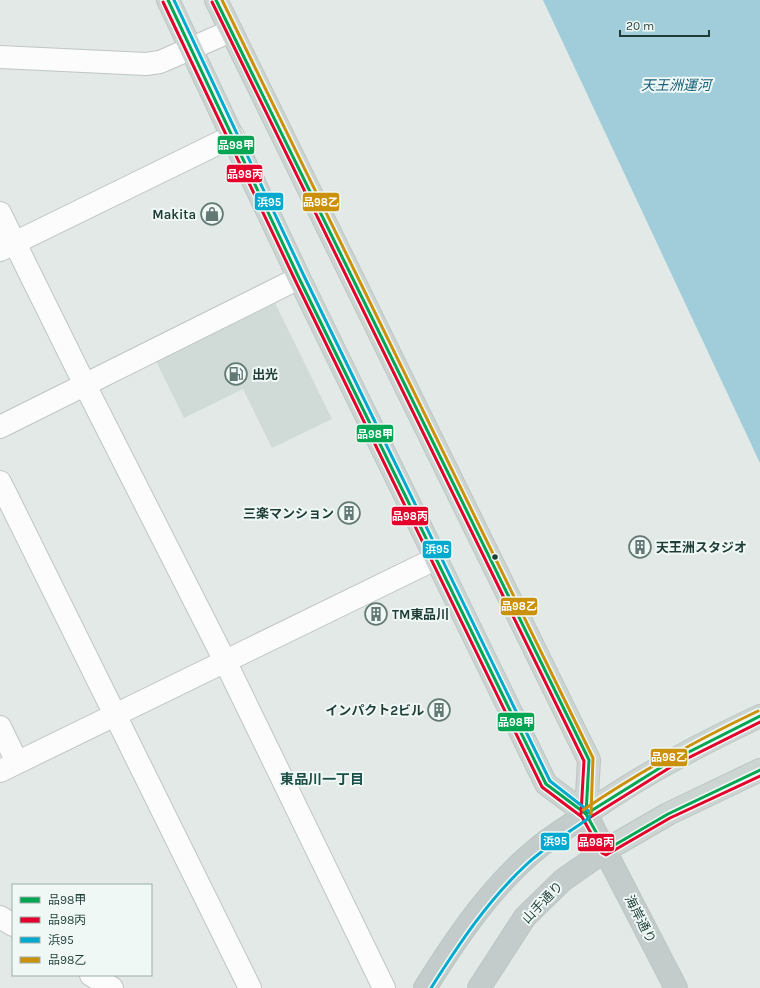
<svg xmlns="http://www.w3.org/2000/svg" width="760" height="988" viewBox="0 0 760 988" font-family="Karla,'Noto Sans JP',sans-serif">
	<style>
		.built { fill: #d0dad6 }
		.water { fill: #a0cdd9 }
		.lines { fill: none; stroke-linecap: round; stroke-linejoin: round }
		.minor-casing { stroke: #bfc6c3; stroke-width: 24 }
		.primary-casing { stroke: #bbc5c3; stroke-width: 24 }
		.trunk-casing { stroke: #bbc5c3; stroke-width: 24 }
		.minor { stroke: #fbfcfb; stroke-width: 22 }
		.primary { stroke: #cdd5d3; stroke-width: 22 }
		.trunk { stroke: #c3ccca; stroke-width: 22 }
		.bus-1-casing { stroke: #f0f8f5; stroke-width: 6 }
		.bus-2-casing { stroke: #f0f8f5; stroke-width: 6 }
		.bus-3-casing { stroke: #f0f8f5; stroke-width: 6 }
		.bus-4-casing { stroke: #f0f8f5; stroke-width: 6 }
		.bus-1 { stroke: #00a651; stroke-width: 3 }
		.bus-2 { stroke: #e4002b; stroke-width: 3 }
		.bus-3 { stroke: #00a9ce; stroke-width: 3 }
		.bus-4 { stroke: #cc910b; stroke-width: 3 }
		.bus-dot { fill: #1f3d37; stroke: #f0f8f5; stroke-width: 1.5 }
		.labels { text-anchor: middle; stroke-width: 4; stroke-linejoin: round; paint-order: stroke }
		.poi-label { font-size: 13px; font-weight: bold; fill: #1f3d37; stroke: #f0f8f5; text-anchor: end }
		.street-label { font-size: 13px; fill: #1f3d37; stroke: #f0f8f5 }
		.water-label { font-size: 14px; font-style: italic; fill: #17627b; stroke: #f0f8f5 }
		.neighbourhood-label { font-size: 14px; font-weight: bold; fill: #1a4f47; stroke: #f0f8f5 }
		.line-badge { stroke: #f0f8f5; stroke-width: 1.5 }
		.badge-label { font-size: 11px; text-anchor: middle; font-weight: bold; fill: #fff }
	</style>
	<rect width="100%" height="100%" fill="#e2e9e6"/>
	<polygon class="built" points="274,301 332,419 272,448 243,389 184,418 155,359"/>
	<polygon class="water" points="543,0 760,0 760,463"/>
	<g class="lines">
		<g class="minor-casing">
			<g id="minor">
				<polyline points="0,57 146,64 160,62 231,31"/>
				<polyline points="0,213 85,385 225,661 384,988"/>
				<polyline points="0,250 233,136"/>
				<polyline points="0,427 299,278"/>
				<polyline points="0,482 250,988"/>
				<polyline points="0,727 17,762"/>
				<polyline points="0,771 435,559"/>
				<polyline points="0,917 13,925"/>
				<polyline points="91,975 112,988"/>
			</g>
		</g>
		<g class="primary-casing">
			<g id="primary">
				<polyline points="168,0 299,278 546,784 586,814"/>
				<polyline points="216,0 589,760 586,814"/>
				<path d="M 586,814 C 641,775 700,744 760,716"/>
				<polyline points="606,850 668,814 760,770"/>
			</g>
		</g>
		<g class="trunk-casing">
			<g id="trunk">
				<path d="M 425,988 C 457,937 492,885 539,847 C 554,835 571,825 586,814 L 676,988"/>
				<polyline points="479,988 525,917 563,880 606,850"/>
			</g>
		</g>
		<use href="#minor" class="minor"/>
		<use href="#primary" class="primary"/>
		<use href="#trunk" class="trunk"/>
		<g class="bus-1-casing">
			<g id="bus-1">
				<polyline points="168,0 299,278 546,784 586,814 606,850"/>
				<polyline points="216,0 589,760 586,814"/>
				<polyline points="586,814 671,761 760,716"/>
				<polyline points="606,850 668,814 760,770"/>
			</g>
		</g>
		<g class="bus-2-casing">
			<g id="bus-2">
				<polyline points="163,2 295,280 542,787 582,817 602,853 606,855 670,818 760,776"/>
				<polyline points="212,2 584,761 581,814"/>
				<polyline points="589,818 674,765 760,722"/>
			</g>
		</g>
		<g class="bus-3-casing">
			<path id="bus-3" d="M 174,0 L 304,276 L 550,781 L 591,813 L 589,818 C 568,833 545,847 526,865 C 488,900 459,944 431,988"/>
		</g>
		<g class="bus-4-casing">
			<g id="bus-4">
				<polyline points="222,0 593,758 591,814"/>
				<path d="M 583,810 C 639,772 697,740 758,711"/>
			</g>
		</g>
		<use href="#bus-1" class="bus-1"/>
		<use href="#bus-2" class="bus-2"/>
		<use href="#bus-3" class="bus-3"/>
		<use href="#bus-4" class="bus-4"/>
	</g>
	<defs>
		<g id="shop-ring" transform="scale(1.15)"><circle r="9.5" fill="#f0f8f5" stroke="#637974" stroke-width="1.5"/><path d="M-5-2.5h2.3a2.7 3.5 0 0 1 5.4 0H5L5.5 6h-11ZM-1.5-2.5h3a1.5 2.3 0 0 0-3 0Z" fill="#637974"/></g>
		<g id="fuel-ring" transform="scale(1.15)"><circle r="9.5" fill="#f0f8f5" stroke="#637974" stroke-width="1.5"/><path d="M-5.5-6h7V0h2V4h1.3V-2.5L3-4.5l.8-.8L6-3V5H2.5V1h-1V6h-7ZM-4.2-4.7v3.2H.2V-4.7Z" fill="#637974"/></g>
		<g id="building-ring" transform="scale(1.15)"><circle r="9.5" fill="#f0f8f5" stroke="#637974" stroke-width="1.5"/><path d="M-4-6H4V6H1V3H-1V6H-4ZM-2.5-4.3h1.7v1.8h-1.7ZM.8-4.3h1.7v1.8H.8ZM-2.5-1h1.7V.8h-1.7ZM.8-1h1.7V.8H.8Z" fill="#637974"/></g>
	</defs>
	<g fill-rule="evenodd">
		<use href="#shop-ring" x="212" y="214"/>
		<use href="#fuel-ring" x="236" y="374"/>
		<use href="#building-ring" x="349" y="513"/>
		<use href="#building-ring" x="640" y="547"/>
		<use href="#building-ring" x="376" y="614"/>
		<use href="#building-ring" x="439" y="710"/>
	</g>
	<circle class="bus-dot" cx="495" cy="557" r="3.5"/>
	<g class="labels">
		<g class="poi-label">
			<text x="196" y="219">Makita</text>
			<text x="252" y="379" text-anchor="start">出光</text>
			<text x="334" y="518">三楽マンション</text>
			<text x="656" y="552" text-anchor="start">天王洲スタジオ</text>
			<text x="392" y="619" text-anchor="start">TM東品川</text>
			<text x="424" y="715">インパクト2ビル</text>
		</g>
		<g class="street-label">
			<text transform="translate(542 902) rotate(-46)" y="5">山手通り</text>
			<text transform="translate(641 919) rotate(63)" y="5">海岸通り</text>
		</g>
		<g class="water-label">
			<text x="676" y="90">天王洲運河</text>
		</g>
		<g class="neighbourhood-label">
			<text x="322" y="784">東品川一丁目</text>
		</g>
	</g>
	<g class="line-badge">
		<rect x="217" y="135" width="38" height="20" rx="4" fill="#00a651"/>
		<rect x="226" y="164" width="37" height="19" rx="4" fill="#e4002b"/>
		<rect x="254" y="192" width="30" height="19" rx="4" fill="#00a9ce"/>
		<rect x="302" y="192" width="38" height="20" rx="4" fill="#cc910b"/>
		<rect x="356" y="424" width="38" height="19" rx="4" fill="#00a651"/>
		<rect x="391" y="506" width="38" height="20" rx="4" fill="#e4002b"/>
		<rect x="422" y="540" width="30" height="19" rx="4" fill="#00a9ce"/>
		<rect x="500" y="597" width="38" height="19" rx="4" fill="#cc910b"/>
		<rect x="497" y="712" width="38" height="20" rx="4" fill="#00a651"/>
		<rect x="650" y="748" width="38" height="19" rx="4" fill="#cc910b"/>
		<rect x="540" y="832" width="30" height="19" rx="4" fill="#00a9ce"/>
		<rect x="577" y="833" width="38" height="19" rx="4" fill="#e4002b"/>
	</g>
	<g class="badge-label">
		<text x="236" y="149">品98甲</text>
		<text x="245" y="178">品98丙</text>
		<text x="269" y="206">浜95</text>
		<text x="321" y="206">品98乙</text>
		<text x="375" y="438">品98甲</text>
		<text x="410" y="520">品98丙</text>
		<text x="437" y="553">浜95</text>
		<text x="519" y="610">品98乙</text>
		<text x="516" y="726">品98甲</text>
		<text x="669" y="761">品98乙</text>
		<text x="555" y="845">浜95</text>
		<text x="596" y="846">品98丙</text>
	</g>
	<rect x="12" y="884" width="140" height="92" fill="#f0f8f5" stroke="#9cada9"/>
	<rect x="20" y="897" width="20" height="6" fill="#00a651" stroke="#9cada9"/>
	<text x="48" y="904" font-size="12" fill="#1f3d37">品98甲</text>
	<rect x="20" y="917" width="20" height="6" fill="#e4002b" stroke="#9cada9"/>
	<text x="48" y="924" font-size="12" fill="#1f3d37">品98丙</text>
	<rect x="20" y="937" width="20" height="6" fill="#00a9ce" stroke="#9cada9"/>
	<text x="48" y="944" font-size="12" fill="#1f3d37">浜95</text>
	<rect x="20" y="957" width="20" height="6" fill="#cc910b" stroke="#9cada9"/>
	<text x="48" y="964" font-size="12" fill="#1f3d37">品98乙</text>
	<path d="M620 30v6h89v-6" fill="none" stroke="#1f3d37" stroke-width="2"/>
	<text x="626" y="30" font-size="12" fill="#1f3d37" stroke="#f0f8f5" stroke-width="3" paint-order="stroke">20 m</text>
</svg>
